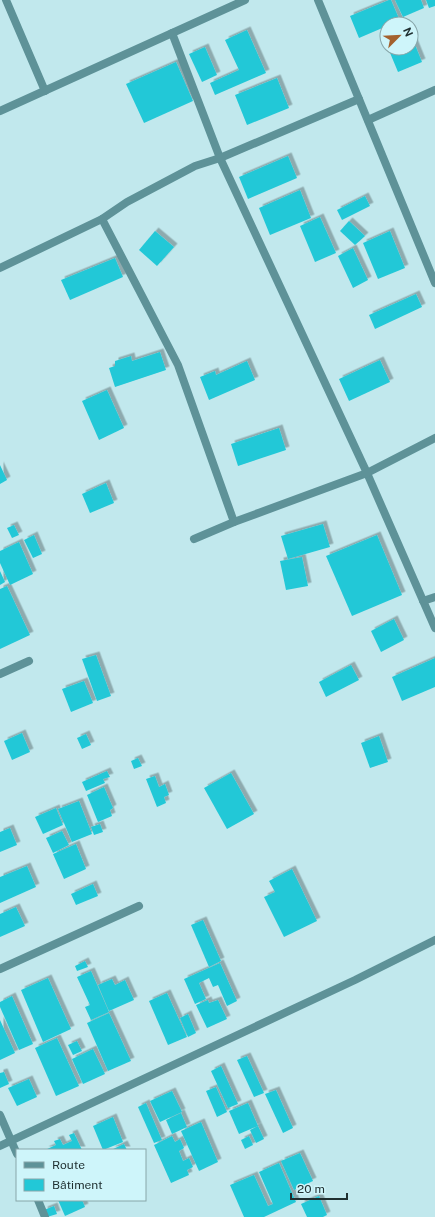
<svg xmlns="http://www.w3.org/2000/svg" width="435" height="1217" viewBox="0 0 435 1217" font-family="'Public Sans',sans-serif">
	<style>
		.building { fill: #22c8d7; filter: url(#shadow) }
		.lines { fill: none; stroke-linecap: round; stroke-linejoin: round }
		.street { stroke: #5e9298; stroke-width: 8 }
	</style>
	<defs>
		<filter id="shadow"><feDropShadow dx="3.5" dy="-3.5" stdDeviation="0" flood-color="#0004"/></filter>
	</defs>
	<rect width="100%" height="100%" fill="#c1e8ed"/>
	<g class="building">
		<polygon points="389,0 391,0 400,21 393,24 387,24 387,26 359,38 350,16"/>
		<polygon points="395,0 421,0 424,8 403,17"/>
		<polygon points="426,0 435,0 435,6 429,8"/>
		<polygon points="387,29 387,47 381,32"/>
		<polygon points="247,30 266,73 215,95 210,83 239,70 225,40"/>
		<polygon points="411,35 422,62 398,72 388,48 411,48"/>
		<polygon points="205,47 217,75 202,82 189,54"/>
		<polygon points="176,62 193,101 144,123 126,84"/>
		<polygon points="277,78 289,108 247,125 235,95"/>
		<polygon points="288,156 297,178 248,199 239,177"/>
		<polygon points="300,190 311,218 270,235 259,208"/>
		<polygon points="365,196 370,206 342,220 337,210"/>
		<polygon points="320,217 336,253 315,262 300,226"/>
		<polygon points="349,221 365,236 355,245 340,231"/>
		<polygon points="155,231 174,247 157,266 139,250"/>
		<polygon points="390,231 405,268 378,279 363,243"/>
		<polygon points="353,248 368,280 353,288 338,256"/>
		<polygon points="115,258 123,277 70,300 61,280"/>
		<polygon points="416,294 422,307 375,329 369,315"/>
		<polygon points="160,352 166,370 115,387 109,368 115,366 115,361 131,356 132,361"/>
		<polygon points="380,360 390,382 349,401 339,379"/>
		<polygon points="247,361 255,380 209,400 200,377 215,371 216,375"/>
		<polygon points="107,390 124,428 99,440 82,401"/>
		<polygon points="279,428 286,450 238,466 231,444"/>
		<polygon points="0,465 7,480 0,484"/>
		<polygon points="106,483 114,503 90,513 82,494"/>
		<polygon points="323,524 330,547 288,559 281,536"/>
		<polygon points="14,525 19,535 12,538 7,528"/>
		<polygon points="34,535 42,554 33,558 24,540"/>
		<polygon points="377,535 402,595 352,616 326,556"/>
		<polygon points="19,542 33,574 10,585 0,563 0,551"/>
		<polygon points="302,557 308,586 286,590 280,561"/>
		<polygon points="0,571 5,582 0,585"/>
		<polygon points="7,586 30,635 0,649 0,589"/>
		<polygon points="394,619 404,640 381,652 371,631"/>
		<polygon points="96,655 111,696 97,701 82,659"/>
		<polygon points="435,658 435,687 402,701 392,677"/>
		<polygon points="351,665 359,680 326,697 319,682"/>
		<polygon points="84,681 93,703 71,712 62,689"/>
		<polygon points="22,733 30,752 12,760 4,741"/>
		<polygon points="86,734 91,745 82,749 77,738"/>
		<polygon points="379,736 388,762 370,768 361,743"/>
		<polygon points="138,758 142,766 134,769 131,761"/>
		<polygon points="107,771 110,777 103,779 105,783 86,791 82,782"/>
		<polygon points="231,773 254,814 227,829 204,788"/>
		<polygon points="155,776 159,787 165,784 169,795 164,797 166,803 157,807 146,779"/>
		<polygon points="104,787 113,808 110,810 112,816 98,822 87,795"/>
		<polygon points="79,801 92,834 72,842 58,809"/>
		<polygon points="56,808 63,825 43,834 35,817"/>
		<polygon points="100,824 103,832 94,835 91,827"/>
		<polygon points="10,828 17,845 0,852 0,832"/>
		<polygon points="62,831 69,845 53,853 46,838"/>
		<polygon points="76,844 86,869 64,879 53,854"/>
		<polygon points="27,866 36,887 0,903 0,877"/>
		<polygon points="292,869 317,921 284,937 264,897 275,892 269,881"/>
		<polygon points="93,884 98,896 76,905 71,894"/>
		<polygon points="16,907 25,926 0,937 0,914"/>
		<polygon points="203,920 221,961 209,967 191,925"/>
		<polygon points="85,961 88,967 77,971 75,966"/>
		<polygon points="220,963 237,1001 227,1006 218,985 213,987 209,978 199,983 206,999 195,1004 184,979"/>
		<polygon points="91,971 109,1012 91,1020 85,1007 90,1005 77,977"/>
		<polygon points="48,978 71,1029 43,1042 21,990"/>
		<polygon points="112,979 115,985 125,980 134,1000 109,1011 98,985"/>
		<polygon points="167,993 187,1037 168,1045 149,1001"/>
		<polygon points="12,996 33,1044 19,1050 0,1007 0,1002"/>
		<polygon points="208,1000 209,1003 218,1000 227,1019 207,1028 196,1005"/>
		<polygon points="109,1013 131,1061 108,1071 87,1023"/>
		<polygon points="188,1014 196,1033 188,1037 180,1018"/>
		<polygon points="0,1020 15,1053 0,1060"/>
		<polygon points="57,1038 79,1086 56,1096 35,1048"/>
		<polygon points="77,1041 82,1051 73,1055 68,1045"/>
		<polygon points="93,1049 105,1074 83,1084 72,1059"/>
		<polygon points="247,1056 264,1093 254,1097 237,1060"/>
		<polygon points="221,1066 238,1104 228,1108 211,1071"/>
		<polygon points="4,1072 9,1084 0,1088 0,1073"/>
		<polygon points="29,1079 37,1097 17,1106 8,1088"/>
		<polygon points="216,1087 227,1112 217,1117 206,1091"/>
		<polygon points="276,1090 293,1128 283,1133 265,1094"/>
		<polygon points="172,1091 182,1112 160,1122 150,1101"/>
		<polygon points="146,1103 162,1140 154,1143 138,1107"/>
		<polygon points="248,1103 258,1126 239,1134 229,1111"/>
		<polygon points="181,1113 187,1127 172,1134 166,1120"/>
		<polygon points="113,1117 123,1142 103,1150 93,1126"/>
		<polygon points="201,1122 218,1162 199,1171 181,1131"/>
		<polygon points="258,1126 264,1139 256,1143 250,1130"/>
		<polygon points="74,1133 82,1150 45,1150 56,1145 54,1141 60,1139 63,1145 72,1141 69,1135"/>
		<polygon points="172,1136 175,1142 180,1139 184,1148 179,1151 183,1161 189,1158 193,1167 187,1170 189,1175 171,1183 154,1145"/>
		<polygon points="249,1136 253,1145 245,1149 241,1140"/>
		<polygon points="124,1144 127,1150 111,1150"/>
		<polygon points="300,1153 313,1181 294,1190 281,1161"/>
		<polygon points="279,1163 296,1202 264,1217 244,1217 230,1185 254,1175 268,1206 273,1204 259,1172"/>
		<polygon points="319,1196 327,1215 323,1217 307,1217 301,1204"/>
		<polygon points="58,1200 82,1200 85,1207 65,1216"/>
		<polygon points="54,1206 57,1214 47,1217 44,1210"/>
	</g>
	<g class="lines">
		<g class="street">
			<polyline points="6,0 45,91"/>
			<polyline points="318,0 435,283"/>
			<polyline points="172,33 220,158 367,473 435,628"/>
			<polyline points="0,111 245,0"/>
			<polyline points="368,120 435,90"/>
			<polyline points="102,219 178,365 234,522"/>
			<polyline points="0,268 102,219 127,202 195,166 220,158 359,99"/>
			<polyline points="194,539 234,522 367,473 435,438"/>
			<polyline points="423,601 435,597"/>
			<polyline points="0,674 29,661"/>
			<polyline points="0,969 139,906"/>
			<polyline points="0,1115 17,1154"/>
			<polyline points="0,1146 355,980 435,940"/>
			<polyline points="38,1200 45,1217"/>
		</g>
	</g>
	<rect x="16" y="1149" width="130" height="52" fill="#cef5fa" stroke="#88a6a9"/>
	<rect x="24" y="1162" width="20" height="6" fill="#5e9298" stroke="#88a6a9"/>
	<text x="52" y="1169" font-size="12" fill="#1f2f30">Route</text>
	<rect x="24" y="1179" width="20" height="12" fill="#22c8d7" stroke="#88a6a9"/>
	<text x="52" y="1189" font-size="12" fill="#1f2f30">Bâtiment</text>
	<g transform="translate(399 36) rotate(66)"><circle r="19" fill="#cef5fa" stroke="#88a6a9"/>
	<path d="M0-3L7 15L0 10L-7 15Z" fill="#a3612e"/>
	<text y="-6" font-size="11" font-weight="bold" text-anchor="middle" fill="#1f2f30">N</text>
	</g>
	<path d="M291 1193v6h56v-6" fill="none" stroke="#1f2f30" stroke-width="2"/>
	<text x="297" y="1193" font-size="12" fill="#1f2f30" stroke="#cef5fa" stroke-width="3" paint-order="stroke">20 m</text>
</svg>
